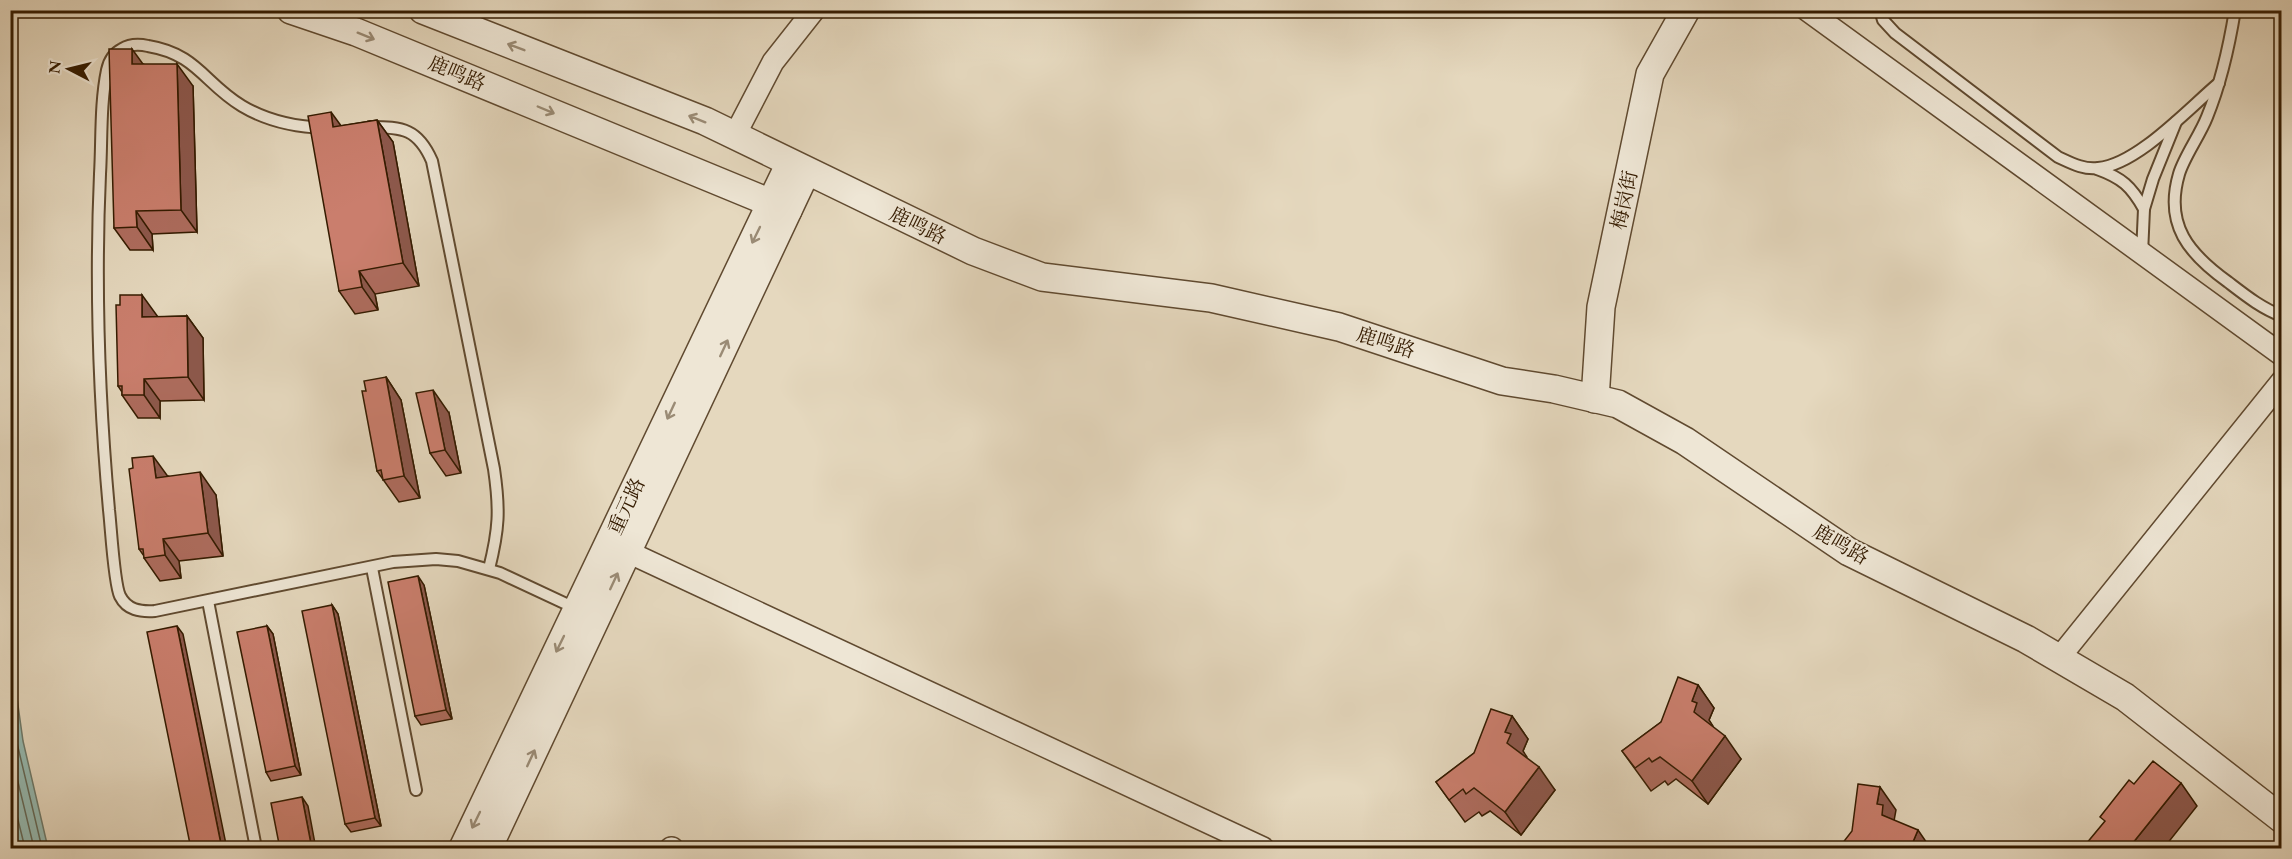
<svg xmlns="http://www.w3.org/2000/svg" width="2292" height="859" viewBox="0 0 2292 859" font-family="'EB Garamond','Noto Serif SC',serif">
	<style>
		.water { fill: #96bab1; stroke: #6f7a6a; stroke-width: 1.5 }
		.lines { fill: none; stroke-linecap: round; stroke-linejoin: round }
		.shore { stroke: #656a58; stroke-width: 1.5 }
		.service-casing { stroke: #604a30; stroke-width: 14 }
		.minor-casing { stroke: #604a30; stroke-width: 24 }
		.tertiary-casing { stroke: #604a30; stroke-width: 30 }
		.service { stroke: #eee6d5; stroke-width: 10 }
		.minor { stroke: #eee6d5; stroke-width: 21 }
		.tertiary { stroke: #eee6d5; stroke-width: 27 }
		.wall { fill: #ae6c5e; stroke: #341b00; stroke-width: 1.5 }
		.shaded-wall { fill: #8d584c; stroke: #341b00; stroke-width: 1.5 }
		.building { fill: #ca7e6d; stroke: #341b00; stroke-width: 1.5 }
		.oneway { stroke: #9a8b75 }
		.labels { text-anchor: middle; stroke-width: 4.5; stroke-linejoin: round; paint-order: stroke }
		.street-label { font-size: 20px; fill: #341b00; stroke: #eee6d5 }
	</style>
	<rect width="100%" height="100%" fill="#e5d8be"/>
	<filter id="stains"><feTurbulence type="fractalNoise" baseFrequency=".00333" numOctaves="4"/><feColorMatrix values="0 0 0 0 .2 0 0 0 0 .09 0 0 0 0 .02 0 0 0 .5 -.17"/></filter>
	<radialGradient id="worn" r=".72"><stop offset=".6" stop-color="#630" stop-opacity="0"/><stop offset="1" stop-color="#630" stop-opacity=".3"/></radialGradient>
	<polygon class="water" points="10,648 23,741 48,848 11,848"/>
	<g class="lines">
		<g class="shore">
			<polyline points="10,694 17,743 42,848"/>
			<polyline points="10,749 34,848"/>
			<polyline points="10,788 25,848"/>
		</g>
		<g class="service-casing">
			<g id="service">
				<path d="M 1880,10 L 1883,20 L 1895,33 L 2058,157 C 2071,163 2084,170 2098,168 C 2137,165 2189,108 2219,83"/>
				<path d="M 2235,10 C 2229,47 2221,83 2207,117 C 2200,135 2184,157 2179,174 C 2164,225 2189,254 2228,282 C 2245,295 2261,308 2282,316"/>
				<path d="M 370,127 C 403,127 418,129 432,161 L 494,469 C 500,510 499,529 489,569"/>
				<path d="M 324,128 C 296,127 267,121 242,106 C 204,83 197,54 148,46 C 139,44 130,44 122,49 C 114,53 109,61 107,70 C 100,104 102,140 100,174 C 95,286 99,399 109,510 C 111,527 114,584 120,596 C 127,610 140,612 155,611 L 393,562 L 436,559 L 458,561 L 500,573 L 577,609"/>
				<path d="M 2097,169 C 2122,178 2131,186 2144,209"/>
				<polyline points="2142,254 2144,209 2153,179 2176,122"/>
				<polyline points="372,568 416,790"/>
				<polyline points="208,601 256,848"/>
			</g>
		</g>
		<g class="minor-casing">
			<g id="minor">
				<polyline points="1807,10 2282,355"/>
				<polyline points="735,135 773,62 814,10"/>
				<polyline points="628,552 1263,848"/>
				<polyline points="2059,658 2282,381"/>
				<polyline points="671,848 672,848"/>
			</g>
		</g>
		<g class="tertiary-casing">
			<g id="tertiary">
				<polyline points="291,10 356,32 788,210"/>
				<polyline points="423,10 705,121 973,251 1042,277 1211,298 1339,327 1502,381 1554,389 1618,404 1685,441 1849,552 2026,639 2125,697 2282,819"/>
				<polyline points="1595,399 1601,307 1650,74 1686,10"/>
				<polyline points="463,848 790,163"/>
				<polyline points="488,848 806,172"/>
			</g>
		</g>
		<use href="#service" class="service"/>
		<use href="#minor" class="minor"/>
		<use href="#tertiary" class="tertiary"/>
	</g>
	<g class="wall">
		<polygon points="143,64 193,86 197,232 152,234 153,250 130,250 114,228"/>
		<polygon points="377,120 393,142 419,286 375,294 378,310 355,314 339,291 341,126"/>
		<polygon points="187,316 203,338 204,400 160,401 160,418 138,418 122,395 122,392 118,386 157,317"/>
		<polygon points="386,377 401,400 420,498 399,502 377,471 366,391"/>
		<polygon points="449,413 461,473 446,476 430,453"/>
		<polygon points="168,476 216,495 223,556 179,561 181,578 160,581 144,558 144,556 139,549"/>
		<polygon points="424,585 452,719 421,725 415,716"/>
		<polygon points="332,605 338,614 381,826 351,832 345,824"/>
		<polygon points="267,626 273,634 301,775 271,781 266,772"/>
		<polygon points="1698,685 1714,708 1709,720 1713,727 1741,759 1708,804 1676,779 1668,785 1665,781 1651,791 1622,751 1661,722"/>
		<polygon points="1512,716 1528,739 1523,751 1526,758 1555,790 1521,835 1490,811 1482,816 1479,812 1465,822 1436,782 1474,753"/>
	</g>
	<g class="shaded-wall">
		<polygon points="132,49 148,71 132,64"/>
		<polygon points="177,64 193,86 197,232 181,210"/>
		<polygon points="331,112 347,134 333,127"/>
		<polygon points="377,120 393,142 419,286 403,263"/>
		<polygon points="136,211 152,234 153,250 137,227"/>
		<polygon points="359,271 375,294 378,310 362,287"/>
		<polygon points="142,295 158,317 142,317"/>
		<polygon points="187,316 203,338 204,400 188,377"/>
		<polygon points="386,377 401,400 420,498 404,476"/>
		<polygon points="144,379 160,401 160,418 144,395"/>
		<polygon points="433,390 449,413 461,473 445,450"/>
		<polygon points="153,456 169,478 156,478"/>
		<polygon points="200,472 216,495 223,556 208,533"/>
		<polygon points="163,539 179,561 181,578 165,555"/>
		<polygon points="418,576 424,585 452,719 446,710"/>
		<polygon points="332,605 338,614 381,826 375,818"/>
		<polygon points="177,626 183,634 227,849 222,849"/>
		<polygon points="267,626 273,634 301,775 295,766"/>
		<polygon points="1698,685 1714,708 1709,720 1713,726 1709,735 1694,712 1692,701"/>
		<polygon points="1512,716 1528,739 1523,751 1527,757 1523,766 1507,743 1505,732"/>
		<polygon points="1725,736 1741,759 1708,804 1692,781"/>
		<polygon points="1539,767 1555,790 1521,835 1505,812"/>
		<polygon points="2181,783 2197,806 2163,849 2128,849"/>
		<polygon points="1880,787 1896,810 1894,821 1882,815 1877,804"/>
		<polygon points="302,797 308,806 316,849 312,849"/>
		<polygon points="1918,830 1931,849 1910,849"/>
	</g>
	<g class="building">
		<polygon points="109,49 132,49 132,64 177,64 181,210 136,211 137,227 114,228"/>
		<polygon points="331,112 333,127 377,120 403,263 359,271 362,287 339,291 308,116"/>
		<polygon points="120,295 142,295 142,317 187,316 188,377 144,379 144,395 122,395 122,386 118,386 116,305 120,305"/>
		<polygon points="386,377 404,476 383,480 381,470 377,471 362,391 366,391 364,381"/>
		<polygon points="433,390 445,450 430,453 416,393"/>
		<polygon points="153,456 156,478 200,472 208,533 163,539 165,555 144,558 143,549 139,549 129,469 133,468 132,458"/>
		<polygon points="418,576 446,710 415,716 388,582"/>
		<polygon points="332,605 375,818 345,824 302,611"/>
		<polygon points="177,626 222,849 191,849 147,632"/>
		<polygon points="267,626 295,766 266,772 237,632"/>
		<polygon points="1678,677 1698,685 1692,701 1697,703 1694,712 1725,736 1692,781 1660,757 1652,762 1649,758 1635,768 1622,751 1661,722"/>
		<polygon points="1491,709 1512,716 1505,732 1511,734 1507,743 1539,767 1505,812 1474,788 1466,794 1463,789 1449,800 1436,782 1474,753"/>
		<polygon points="2153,761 2181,783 2128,849 2092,849 2086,844 2105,821 2100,817 2129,780 2134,784"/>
		<polygon points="1858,784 1880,787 1877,804 1883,805 1882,815 1918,830 1910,849 1838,849 1852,831"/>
		<polygon points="302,797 312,849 280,849 271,803"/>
	</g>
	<defs><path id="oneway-shaft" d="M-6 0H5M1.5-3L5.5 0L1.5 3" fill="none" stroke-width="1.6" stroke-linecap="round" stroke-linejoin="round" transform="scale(1.5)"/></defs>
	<g class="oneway">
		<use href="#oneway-shaft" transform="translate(366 36) rotate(22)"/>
		<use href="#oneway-shaft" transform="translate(516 47) rotate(-159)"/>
		<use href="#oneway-shaft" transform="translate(546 110) rotate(23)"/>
		<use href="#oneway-shaft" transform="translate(697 119) rotate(-158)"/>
		<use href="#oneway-shaft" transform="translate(756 235) rotate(116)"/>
		<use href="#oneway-shaft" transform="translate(724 348) rotate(-65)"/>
		<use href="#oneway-shaft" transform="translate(671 411) rotate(115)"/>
		<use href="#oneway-shaft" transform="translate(614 581) rotate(-65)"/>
		<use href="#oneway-shaft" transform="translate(560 644) rotate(116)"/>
		<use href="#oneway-shaft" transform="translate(531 758) rotate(-65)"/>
		<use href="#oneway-shaft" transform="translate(476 820) rotate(116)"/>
	</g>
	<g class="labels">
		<g class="street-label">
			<text transform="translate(457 73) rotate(23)" y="7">鹿鸣路</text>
			<text transform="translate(1624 200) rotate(-78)" y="7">梅岗街</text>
			<text transform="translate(918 225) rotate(26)" y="7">鹿鸣路</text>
			<text transform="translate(1386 342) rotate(18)" y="7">鹿鸣路</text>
			<text transform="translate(626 506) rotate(-65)" y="7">重元路</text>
			<text transform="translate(1841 544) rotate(30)" y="7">鹿鸣路</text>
		</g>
	</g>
	<rect width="2292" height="859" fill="none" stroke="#e5d8be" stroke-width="36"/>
	<rect x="12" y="12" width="2268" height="835" fill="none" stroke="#341b00" stroke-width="3"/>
	<rect x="18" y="18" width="2256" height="823" fill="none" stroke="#341b00" stroke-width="1.5"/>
	<g transform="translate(69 69) rotate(277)" stroke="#eee6d5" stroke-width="4.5" paint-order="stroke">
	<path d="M0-4.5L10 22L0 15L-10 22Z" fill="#341b00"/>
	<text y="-9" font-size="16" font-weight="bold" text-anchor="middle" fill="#341b00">N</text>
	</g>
	<rect width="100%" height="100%" filter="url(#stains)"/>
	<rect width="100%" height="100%" fill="url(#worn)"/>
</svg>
